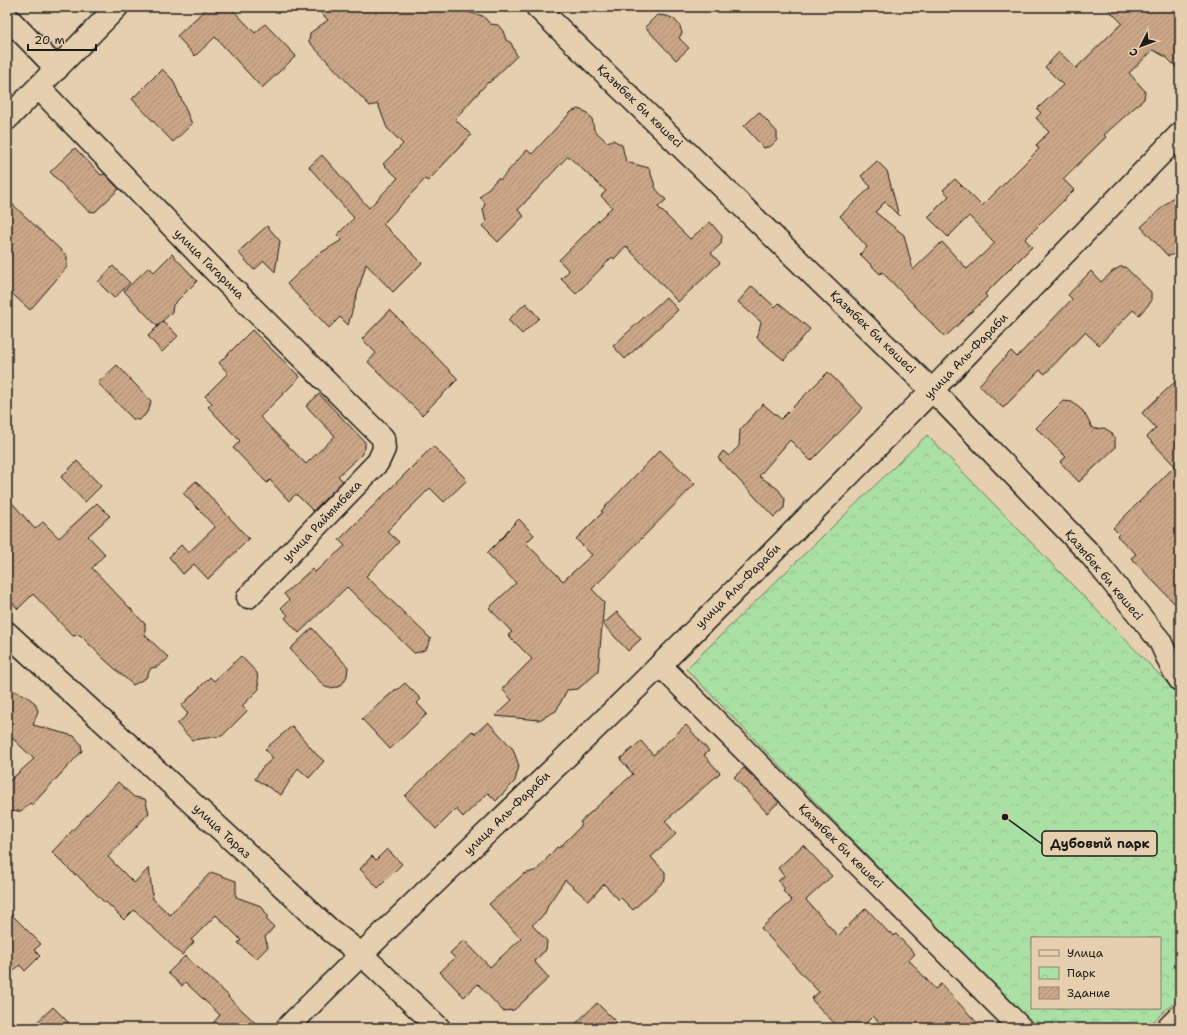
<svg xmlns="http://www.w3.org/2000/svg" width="1187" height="1035" viewBox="0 0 1187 1035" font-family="'Shantell Sans',sans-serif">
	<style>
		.park { fill: url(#park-crowns); stroke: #637e60; fill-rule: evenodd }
		.building { fill: url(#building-hatch); stroke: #1c1c1c }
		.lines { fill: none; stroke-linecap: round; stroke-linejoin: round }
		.minor-casing { stroke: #1c1c1c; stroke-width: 25 }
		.minor { stroke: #e5cfae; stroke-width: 22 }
		.labels { text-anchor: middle; stroke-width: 3; stroke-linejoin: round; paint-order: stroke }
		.street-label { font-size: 12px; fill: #1c1c1c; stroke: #e5cfae }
		.leader { fill: none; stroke: #1c1c1c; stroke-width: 1.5 }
		.callout-dot { fill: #1c1c1c; stroke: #e5cfae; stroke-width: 1.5 }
		.callout { fill: #e5cfae; stroke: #1c1c1c; stroke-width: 1.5 }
		.callout-label { font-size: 13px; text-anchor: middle; font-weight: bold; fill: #1c1c1c }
	</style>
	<defs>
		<pattern id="park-crowns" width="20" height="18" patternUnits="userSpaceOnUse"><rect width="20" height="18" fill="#aae0a3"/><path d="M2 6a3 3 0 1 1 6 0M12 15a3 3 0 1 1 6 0" fill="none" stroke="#92c08c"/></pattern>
		<pattern id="building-hatch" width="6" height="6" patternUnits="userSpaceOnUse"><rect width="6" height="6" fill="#cba687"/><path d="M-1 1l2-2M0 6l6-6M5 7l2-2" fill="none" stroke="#ae8e74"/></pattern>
	</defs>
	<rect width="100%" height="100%" fill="#e5cfae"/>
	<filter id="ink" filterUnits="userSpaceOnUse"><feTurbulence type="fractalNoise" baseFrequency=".025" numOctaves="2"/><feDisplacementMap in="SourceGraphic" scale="8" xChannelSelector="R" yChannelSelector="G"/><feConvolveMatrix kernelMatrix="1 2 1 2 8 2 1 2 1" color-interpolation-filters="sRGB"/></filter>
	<g filter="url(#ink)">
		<path class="park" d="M 927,435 L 1180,696 L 1180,996 L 1147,1028 L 1035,1028 L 686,669 ZM 1032,938 L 1160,938 L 1160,1008 L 1032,1008 Z"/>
		<g class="building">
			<polygon points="208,7 230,7 255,33 265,24 296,56 262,88 215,37 195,56 177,36"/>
			<polygon points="315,7 448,7 483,16 490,24 498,25 503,31 506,40 511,43 517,56 489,83 488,82 455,119 471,135 428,181 425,179 383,224 422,263 393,292 366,264 348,325 340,317 329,328 287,284 317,255 342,240 337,235 354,218 309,167 322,155 369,208 398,178 383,164 403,144 387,128 378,104 370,106 309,42 310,33 328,20"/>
			<polygon points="1106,7 1180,7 1180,71 1166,57 1153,50 1129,73 1145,91 1144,99 1104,135 1106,137 1063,179 1074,190 1025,239 1032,247 985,294 987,297 945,337 882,272 880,274 860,254 867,247 840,216 871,187 861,176 877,161 887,171 899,216 885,202 875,212 904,235 913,270 942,242 967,269 995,243 969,216 948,237 928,217 949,196 943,190 955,179 982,206 1039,149 1036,145 1049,132 1036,118 1041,113 1037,109 1063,85 1045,67 1059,52 1076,68 1122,23"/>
			<polygon points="657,15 667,16 674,19 680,26 682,33 679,38 689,48 676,60 645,27"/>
			<polygon points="162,69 173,80 192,124 173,142 132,99"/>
			<polygon points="578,109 586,112 592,119 594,130 607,142 613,140 622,145 626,162 649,168 656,189 666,200 658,207 690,239 710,222 722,236 721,244 711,253 720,263 678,302 626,246 614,259 612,257 576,294 561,279 569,271 559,260 612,207 601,196 606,191 568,156 518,210 524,216 498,242 482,226 486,222 483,210 485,203 480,197 498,178 500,180 527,150 532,154 571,112"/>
			<polygon points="759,112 777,132 777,140 771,146 764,148 744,126"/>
			<polygon points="75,148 101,175 105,174 119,189 95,212 88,211 50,172"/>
			<polygon points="1180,191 1180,253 1168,256 1141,227"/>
			<polygon points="7,199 67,256 67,267 30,310 7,289"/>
			<polygon points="267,226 280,241 275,272 264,261 254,270 238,252"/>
			<polygon points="172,254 197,281 173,305 172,312 157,326 124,291 149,267 154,272"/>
			<polygon points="113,266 130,283 114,298 98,282"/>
			<polygon points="1120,267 1125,267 1151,292 1151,302 1139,315 1133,310 1099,345 1085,332 1045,374 1040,370 1003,408 979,385 1011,351 1017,357 1072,299 1068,295 1091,271 1101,282 1113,271"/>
			<polygon points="752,286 775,307 779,303 810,329 784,360 757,338 761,322 738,302"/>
			<polygon points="666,297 678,310 625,359 613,346"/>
			<polygon points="526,303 539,318 522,334 508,320"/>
			<polygon points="390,310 458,379 422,415 368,362 376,353 362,339"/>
			<polygon points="163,321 178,336 162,352 148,336"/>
			<polygon points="252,330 300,377 260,417 306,464 335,436 306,406 319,394 365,442 365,448 361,455 338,476 343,481 313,511 296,494 289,501 270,480 267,483 233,448 240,441 208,407 212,403 205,396 228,373 219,363"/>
			<polygon points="117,365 151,401 149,409 145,415 139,420 133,419 98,383"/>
			<polygon points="828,372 863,408 811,461 790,440 759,476 778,489 785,499 784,508 774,517 718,458 723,451 729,456 739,446 740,430 763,404 781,419"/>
			<polygon points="1180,377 1180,609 1131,558 1136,554 1117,536 1119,534 1113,528 1175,466 1147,437 1156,428 1142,413"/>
			<polygon points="1063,401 1072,402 1083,411 1093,429 1104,428 1111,432 1115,439 1115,448 1079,482 1060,462 1066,457 1036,428"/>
			<polygon points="433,446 467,480 444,502 430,488 387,531 399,542 366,576 431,639 426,649 420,652 414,653 347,587 299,633 285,618 288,615 281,608 289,600 284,594 312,569 315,572 345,546 339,540"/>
			<polygon points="660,450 695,484 592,589 604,602 598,672 578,689 567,690 556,711 539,720 495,716 512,700 502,689 532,659 508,635 512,632 489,608 516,583 487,553 506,534 505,533 519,519 534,535 526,543 563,581 592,555 576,539 603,512 601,511"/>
			<polygon points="77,461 101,486 85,502 61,477"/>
			<polygon points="196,481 249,539 208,579 194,564 183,574 169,557 181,545 188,553 215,527 183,493"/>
			<polygon points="7,497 35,529 43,522 59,538 97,503 110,516 88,536 105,554 92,568 145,624 145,635 169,658 157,667 151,668 146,678 133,685 104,659 80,635 73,636 33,594 18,609 7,597"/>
			<polygon points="617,612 641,639 628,651 603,624"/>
			<polygon points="312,628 348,667 347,676 343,683 338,687 329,688 325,687 290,649"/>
			<polygon points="241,656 257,673 259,689 242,706 247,711 222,736 192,740 177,724 188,714 181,706 210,677 214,681"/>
			<polygon points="405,683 421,699 417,703 427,714 390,749 362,719 396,689 397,690"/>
			<polygon points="7,688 26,696 35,703 38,711 33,725 74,736 81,744 82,751 32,805 30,803 21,811 7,812 7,783 34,759 7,733"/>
			<polygon points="488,722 513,749 519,766 515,781 496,801 488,793 463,817 456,809 436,829 405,796 472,731 475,734"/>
			<polygon points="686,725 709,751 704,755 720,773 665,821 676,834 651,857 665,872 665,880 633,910 621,898 619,900 604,884 589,901 565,880 548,905 545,914 532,925 547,941 546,950 534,961 549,978 514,1010 503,1011 478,984 464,997 440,972 455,958 450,953 464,940 490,967 521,939 489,904 524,874 537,870 557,847 559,848 582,825 580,822 633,774 620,759 641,741 653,755"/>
			<polygon points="292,726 317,755 324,761 309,778 298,768 281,795 255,779 262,768 273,758 265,749"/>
			<polygon points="744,768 779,802 767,813 734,777"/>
			<polygon points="118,782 134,797 145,799 149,813 108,857 134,883 149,868 153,899 170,915 211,872 236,881 236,897 261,906 268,916 266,919 274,927 265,937 268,947 256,959 238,943 241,940 216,915 191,940 194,942 182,955 134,910 124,920 106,902 105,903 76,874 75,875 52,852"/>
			<polygon points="803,845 832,876 806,900 838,936 866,908 889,933 891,932 894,936 896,934 915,954 909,960 935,989 941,984 982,1028 884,1028 873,1016 861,1028 839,1028 811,999 819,992 802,974 761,928 792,901 783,891 785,889 778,881 784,876 778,868"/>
			<polygon points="387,849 402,864 378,888 360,869 372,856 376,860"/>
			<polygon points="7,910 41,944 34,950 40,956 25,971 20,965 7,977"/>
			<polygon points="185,956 229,996 228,997 261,1028 209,1028 220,1015 185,982 182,986 168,973"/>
			<polygon points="597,1003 622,1028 571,1028"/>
			<polygon points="53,1007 74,1028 31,1028"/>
		</g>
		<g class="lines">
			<g class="minor-casing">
				<g id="minor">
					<polyline points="537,7 946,404 1090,554 1160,641 1172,668 1180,680"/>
					<polyline points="7,17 57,69"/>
					<polyline points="39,88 217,273 383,438 384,449 378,462 248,597"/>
					<polyline points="7,119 117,7"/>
					<polyline points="7,633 330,930 361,954 439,1028"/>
					<polyline points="660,665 1021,1028"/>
					<path d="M 287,1028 C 409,905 537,787 660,665 C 836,491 1008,312 1180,134"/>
					<polyline points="1168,1028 1180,1016"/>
				</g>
			</g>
			<use href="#minor" class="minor"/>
		</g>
	</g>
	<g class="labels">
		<g class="street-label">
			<text transform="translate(640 106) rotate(44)" y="4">Қазыбек би көшесі</text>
			<text transform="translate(209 264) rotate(45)" y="4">улица Гагарина</text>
			<text transform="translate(873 332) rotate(44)" y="4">Қазыбек би көшесі</text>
			<text transform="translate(966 356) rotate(-46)" y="4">улица Аль-Фараби</text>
			<text transform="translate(322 521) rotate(-46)" y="4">улица Райымбека</text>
			<text transform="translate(1104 575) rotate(50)" y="4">Қазыбек би көшесі</text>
			<text transform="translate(738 586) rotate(-45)" y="4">улица Аль-Фараби</text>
			<text transform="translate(507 813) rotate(-44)" y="4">улица Аль-Фараби</text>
			<text transform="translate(222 831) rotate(43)" y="4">улица Тараз</text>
			<text transform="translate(841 846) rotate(45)" y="4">Қазыбек би көшесі</text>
		</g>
	</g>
	<path class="leader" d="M1005 817L1042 844"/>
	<circle class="callout-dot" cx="1005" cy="817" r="4"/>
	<rect class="callout" x="1042" y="831" width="115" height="25" rx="4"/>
	<g class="callout-label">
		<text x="1100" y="848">Дубовый парк</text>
	</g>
	<rect width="1187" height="1035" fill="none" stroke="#e5cfae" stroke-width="24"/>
	<rect x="12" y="12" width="1163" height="1011" fill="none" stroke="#1c1c1c" stroke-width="1.5" filter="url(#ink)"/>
	<rect x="1031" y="937" width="130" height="72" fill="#e5cfae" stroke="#958774"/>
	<rect x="1039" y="950" width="20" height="6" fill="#e5cfae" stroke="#958774"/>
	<text x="1067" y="957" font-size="12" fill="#1c1c1c">Улица</text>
	<rect x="1039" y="967" width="20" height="12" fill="url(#park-crowns)" stroke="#958774"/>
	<text x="1067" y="977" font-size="12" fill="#1c1c1c">Парк</text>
	<rect x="1039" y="987" width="20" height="12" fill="url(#building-hatch)" stroke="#958774"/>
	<text x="1067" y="997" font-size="12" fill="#1c1c1c">Здание</text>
	<g transform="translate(1141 46) rotate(228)" stroke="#e5cfae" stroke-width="3" paint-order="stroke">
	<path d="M0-3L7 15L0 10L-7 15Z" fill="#1c1c1c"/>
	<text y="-6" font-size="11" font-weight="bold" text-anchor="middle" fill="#1c1c1c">С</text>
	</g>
	<path d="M28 44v6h68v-6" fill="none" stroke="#1c1c1c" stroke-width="2"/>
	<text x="34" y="44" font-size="12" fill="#1c1c1c" stroke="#e5cfae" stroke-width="3" paint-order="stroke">20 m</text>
</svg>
